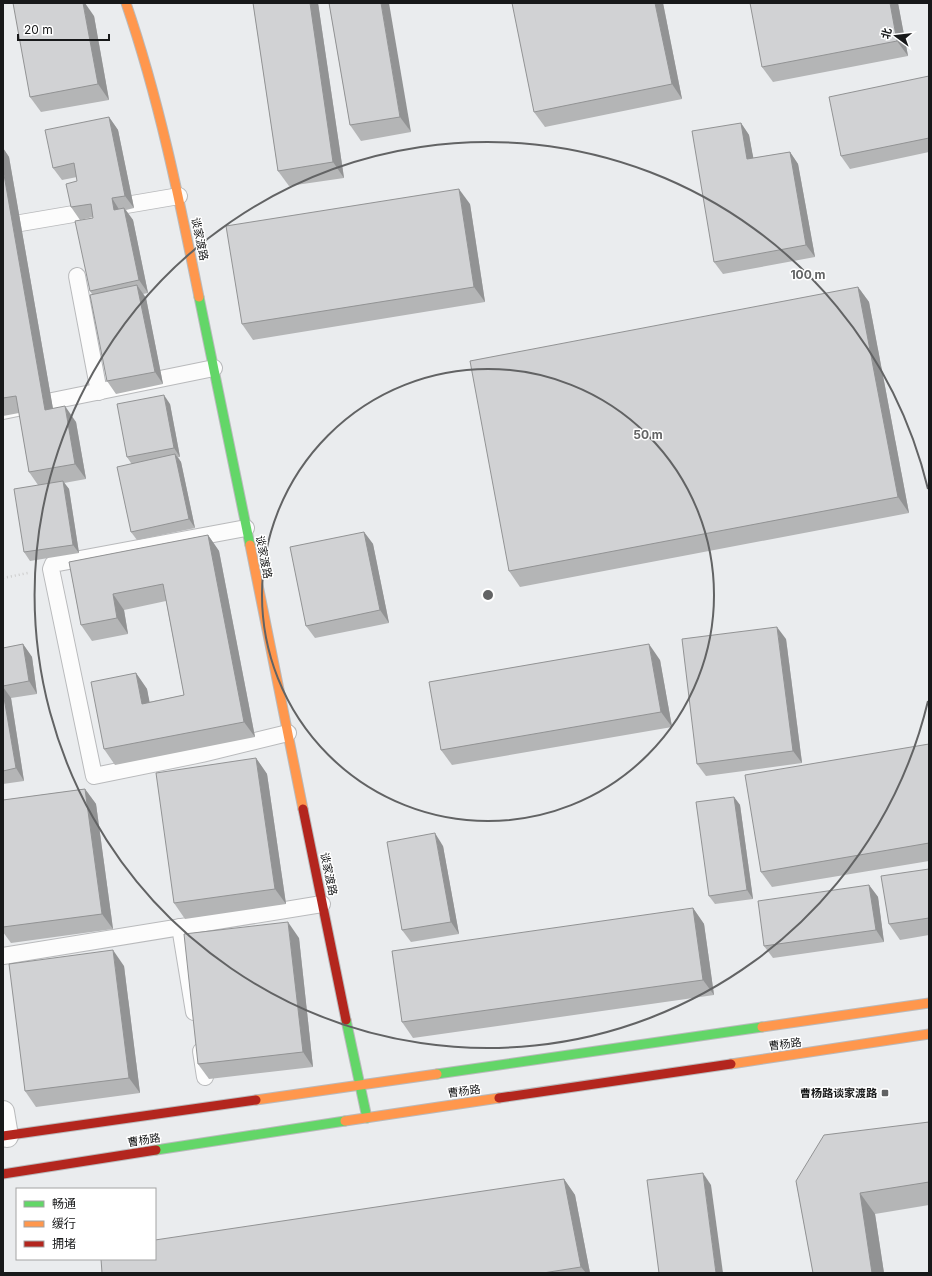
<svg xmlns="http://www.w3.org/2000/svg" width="932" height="1276" viewBox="0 0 932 1276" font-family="Inter,'Noto Sans SC',sans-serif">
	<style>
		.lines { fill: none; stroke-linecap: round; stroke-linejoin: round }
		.lane-casing { stroke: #b9babc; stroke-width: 18 }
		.street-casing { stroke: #b9babc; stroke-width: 24 }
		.fast-casing { stroke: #b9babc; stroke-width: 11 }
		.slow-casing { stroke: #b9babc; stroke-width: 11 }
		.jam-casing { stroke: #b9babc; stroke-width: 11 }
		.path { stroke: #ccc; stroke-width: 2.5; stroke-dasharray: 1 3; stroke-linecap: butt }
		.lane { stroke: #fcfcfc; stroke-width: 16 }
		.street { stroke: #fcfcfc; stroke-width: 22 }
		.fast { stroke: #63d668; stroke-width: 9 }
		.slow { stroke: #ff974d; stroke-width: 9 }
		.jam { stroke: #b3261e; stroke-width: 9 }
		.wall { fill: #b4b5b6 }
		.shaded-wall { fill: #929394 }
		.building { fill: #d1d2d4; stroke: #929394 }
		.ring { fill: none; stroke: #626364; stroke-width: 2 }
		.poi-dot { fill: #626364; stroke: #fff; stroke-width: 1.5 }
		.labels { text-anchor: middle; stroke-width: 3; stroke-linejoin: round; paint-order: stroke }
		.street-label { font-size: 11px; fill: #18191a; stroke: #fff }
		.poi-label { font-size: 11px; font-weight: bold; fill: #18191a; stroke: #fff; text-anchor: end }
		.centre { fill: #626364; stroke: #fff; stroke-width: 2 }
		.ring-label { font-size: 12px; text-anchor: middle; font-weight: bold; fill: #626364; stroke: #fff; stroke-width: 3; stroke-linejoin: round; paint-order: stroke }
	</style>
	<rect width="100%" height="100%" fill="#eaecee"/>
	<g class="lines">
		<g class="lane-casing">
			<g id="lane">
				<polyline points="3,226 179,196"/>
				<polyline points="77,276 99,392"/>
				<polyline points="3,411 214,368"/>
				<polyline points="246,528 53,564 51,569 94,776 202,754 288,733"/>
				<polyline points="180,927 194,1012"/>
				<polyline points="3,956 322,904"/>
				<polyline points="201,1051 205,1077"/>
			</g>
		</g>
		<g class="street-casing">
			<polyline id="street" points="3,1112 7,1136"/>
		</g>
		<g class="fast-casing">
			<g id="fast">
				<polyline points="199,297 250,545"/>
				<polyline points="346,1020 367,1118"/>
				<polyline points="437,1074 762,1027"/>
				<polyline points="156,1150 345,1121"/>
			</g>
		</g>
		<g class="slow-casing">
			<g id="slow">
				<path d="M 126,3 C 159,99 179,198 199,297"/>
				<polyline points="250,545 303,809"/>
				<polyline points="762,1027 929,1003"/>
				<polyline points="731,1064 929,1034"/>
				<polyline points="256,1100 437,1074"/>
				<polyline points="345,1121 499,1098"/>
			</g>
		</g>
		<g class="jam-casing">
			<g id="jam">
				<polyline points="303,809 346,1020"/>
				<polyline points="499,1098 731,1064"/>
				<polyline points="3,1136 256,1100"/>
				<polyline points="3,1174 156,1150"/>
			</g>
		</g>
		<polyline class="path" points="3,578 28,573"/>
		<use href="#lane" class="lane"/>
		<use href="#street" class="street"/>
		<use href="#fast" class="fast"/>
		<use href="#slow" class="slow"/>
		<use href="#jam" class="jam"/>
	</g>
	<g class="wall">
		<polygon points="253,3 318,3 344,178 289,186 278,171"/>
		<polygon points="329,3 411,132 361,141 350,125"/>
		<polygon points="663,3 682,99 545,127 534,112"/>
		<polygon points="898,3 908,56 773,82 762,67"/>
		<polygon points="94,16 109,100 41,112 30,97"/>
		<polygon points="929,76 929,152 850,169 841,156"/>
		<polygon points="109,117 118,130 134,208 126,210 133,220 148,293 143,294 146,298 163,384 116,394 107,381 92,294 90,291 93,217 80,220 71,207 77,181 77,177 62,180 53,168"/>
		<polygon points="741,123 749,135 753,158 790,152 798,164 815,257 723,274 714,262"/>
		<polygon points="3,148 9,157 53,409 76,422 86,479 64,483 69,489 79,553 30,561 24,552 38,485 29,472 19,413 3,416"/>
		<polygon points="470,204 485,302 253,340 242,324"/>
		<polygon points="858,287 869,302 909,513 520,587 509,571"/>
		<polygon points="170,404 180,457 178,457 181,462 195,528 137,540 131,532 131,463 127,457"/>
		<polygon points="364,532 373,544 389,623 315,638 306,626"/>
		<polygon points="208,535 219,551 255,737 115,765 104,749 136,673 147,689 149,702 184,695 166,601 124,610 128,634 92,641 81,625 69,562"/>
		<polygon points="786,639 802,763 706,776 697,764"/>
		<polygon points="23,644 32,657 37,694 11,698 24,781 3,784 3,648"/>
		<polygon points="660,660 672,727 452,765 441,750"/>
		<polygon points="929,744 929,861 772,887 761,872"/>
		<polygon points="256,758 267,774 286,904 185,919 174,903"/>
		<polygon points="85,789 96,804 113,929 11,943 3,932 3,800"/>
		<polygon points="734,797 740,805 753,899 715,904 709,896"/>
		<polygon points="443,846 459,934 411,942 402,930"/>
		<polygon points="929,869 929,935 900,940 889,924"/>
		<polygon points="869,885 878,897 884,942 773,958 764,946"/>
		<polygon points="693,908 704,924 714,995 413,1038 402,1022"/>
		<polygon points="299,938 313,1067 209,1079 198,1064"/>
		<polygon points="124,966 140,1093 36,1107 25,1091"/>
		<polygon points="929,1122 929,1205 875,1214 884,1273 813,1273 796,1181"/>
		<polygon points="564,1179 575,1195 590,1273 102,1273"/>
	</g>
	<g class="shaded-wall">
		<polygon points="83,3 85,3 94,16 109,100 98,84"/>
		<polygon points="310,3 318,3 344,178 333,162"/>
		<polygon points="381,3 389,3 411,132 400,117"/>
		<polygon points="655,3 663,3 682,99 672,84"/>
		<polygon points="890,3 898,3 908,56 897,41"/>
		<polygon points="109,117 118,130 134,208 125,196"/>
		<polygon points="741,123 749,135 756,172 747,159"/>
		<polygon points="3,148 9,157 56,426 45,410 3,169"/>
		<polygon points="790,152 798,164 815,257 806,245"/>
		<polygon points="459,189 470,204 485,302 474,287"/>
		<polygon points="112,198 120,211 114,210"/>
		<polygon points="124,208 133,220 148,293 139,280"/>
		<polygon points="137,285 146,298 163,384 155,372"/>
		<polygon points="858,287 869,302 909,513 898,497"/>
		<polygon points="164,395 170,404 180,457 174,448"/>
		<polygon points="65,406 76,422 86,479 75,464"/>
		<polygon points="175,454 181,462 195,528 189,519"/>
		<polygon points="63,481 69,489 79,553 73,545"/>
		<polygon points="364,532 373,544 389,623 380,610"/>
		<polygon points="208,535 219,551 255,737 244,722"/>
		<polygon points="113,594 124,610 128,634 117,618"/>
		<polygon points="777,627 786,639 802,763 793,751"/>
		<polygon points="23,644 32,657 37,694 29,681"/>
		<polygon points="649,644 660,660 672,727 661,712"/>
		<polygon points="136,673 147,689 153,719 142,704"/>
		<polygon points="3,687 11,698 24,781 16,768 3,692"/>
		<polygon points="256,758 267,774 286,904 275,889"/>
		<polygon points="85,789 96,804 113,929 102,914"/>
		<polygon points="734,797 740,805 753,899 747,890"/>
		<polygon points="435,833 443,846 459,934 451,922"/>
		<polygon points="869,885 878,897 884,942 876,930"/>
		<polygon points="693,908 704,924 714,995 703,980"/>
		<polygon points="288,922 299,938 313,1067 303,1052"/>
		<polygon points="113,950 124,966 140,1093 129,1078"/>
		<polygon points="703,1173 711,1185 723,1273 716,1273"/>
		<polygon points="564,1179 575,1195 590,1273 586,1273 581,1267"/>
		<polygon points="860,1193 875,1214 884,1273 872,1273"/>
	</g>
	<g class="building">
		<polygon points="13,3 83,3 98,84 30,97"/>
		<polygon points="253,3 310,3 333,162 278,171"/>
		<polygon points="329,3 381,3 400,117 350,125"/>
		<polygon points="512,3 655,3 672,84 534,112"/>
		<polygon points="750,3 890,3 897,41 762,67"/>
		<polygon points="929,76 929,138 841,156 829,97"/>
		<polygon points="109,117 125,196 112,198 114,210 124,208 139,280 90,291 75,221 93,218 91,204 71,207 66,184 77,181 74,163 53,168 45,130"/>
		<polygon points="741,123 747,159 790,152 806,245 714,262 692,131"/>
		<polygon points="3,169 45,410 65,406 75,464 29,472 16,396 3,398"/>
		<polygon points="459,189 474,287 242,324 226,226"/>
		<polygon points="137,285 155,372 107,381 90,295"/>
		<polygon points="858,287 898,497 509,571 470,361"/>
		<polygon points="164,395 174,448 127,457 117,404"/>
		<polygon points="175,454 189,519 131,532 117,467"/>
		<polygon points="63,481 73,545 24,552 14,489"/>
		<polygon points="364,532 380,610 306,626 290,547"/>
		<polygon points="208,535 244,722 104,749 91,682 136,673 142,704 184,695 163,584 113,594 117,618 81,625 69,562"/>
		<polygon points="777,627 793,751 697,764 682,639"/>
		<polygon points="23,644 29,681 3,686 3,648"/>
		<polygon points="649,644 661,712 441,750 429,682"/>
		<polygon points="3,692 16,768 3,771"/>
		<polygon points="929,744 929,843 761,872 745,775"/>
		<polygon points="256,758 275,889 174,903 156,773"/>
		<polygon points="85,789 102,914 3,927 3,800"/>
		<polygon points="734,797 747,890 709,896 696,802"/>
		<polygon points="435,833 451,922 402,930 387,842"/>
		<polygon points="929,869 929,918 889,924 881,876"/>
		<polygon points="869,885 876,930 764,946 758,901"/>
		<polygon points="693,908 703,980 402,1022 392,951"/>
		<polygon points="288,922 303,1052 198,1064 184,934"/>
		<polygon points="113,950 129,1078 25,1091 9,964"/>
		<polygon points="929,1122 929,1182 860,1193 872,1273 813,1273 796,1181 824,1135"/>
		<polygon points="703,1173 716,1273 659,1273 647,1180"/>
		<polygon points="564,1179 581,1267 543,1273 102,1273 101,1259 155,1259 155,1240"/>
	</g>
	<g class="ring">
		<circle cx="488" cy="595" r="226"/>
		<path d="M928 701A453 453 0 1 1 928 489"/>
	</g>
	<rect class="poi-dot" x="881" y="1089" width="8" height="8" rx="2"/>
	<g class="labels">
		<g class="street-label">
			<text transform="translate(200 239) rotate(78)" y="4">谈家渡路</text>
			<text transform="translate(264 557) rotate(79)" y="4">谈家渡路</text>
			<text transform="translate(329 874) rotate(78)" y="4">谈家渡路</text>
			<text transform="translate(785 1044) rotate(-8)" y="4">曹杨路</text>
			<text transform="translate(464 1091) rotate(-8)" y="4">曹杨路</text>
			<text transform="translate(144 1140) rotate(-9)" y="4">曹杨路</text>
		</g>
		<g class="poi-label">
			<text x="877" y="1097">曹杨路谈家渡路</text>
		</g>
	</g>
	<circle cx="488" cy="595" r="6" class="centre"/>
	<g class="ring-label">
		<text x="808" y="279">100 m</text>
		<text x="648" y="439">50 m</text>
	</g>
	<rect width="932" height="1276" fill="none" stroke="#18191a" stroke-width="8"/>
	<rect x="16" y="1188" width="140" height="72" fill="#ffffff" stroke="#a3a3a3"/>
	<rect x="24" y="1201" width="20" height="6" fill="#63d668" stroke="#a3a3a3"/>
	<text x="52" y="1208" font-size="12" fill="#18191a">畅通</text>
	<rect x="24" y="1221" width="20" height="6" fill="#ff974d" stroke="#a3a3a3"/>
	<text x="52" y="1228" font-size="12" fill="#18191a">缓行</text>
	<rect x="24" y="1241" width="20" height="6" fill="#b3261e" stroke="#a3a3a3"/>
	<text x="52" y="1248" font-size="12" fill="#18191a">拥堵</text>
	<g transform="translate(896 36) rotate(285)" stroke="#ffffff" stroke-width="3" paint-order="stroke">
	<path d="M0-3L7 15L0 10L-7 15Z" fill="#18191a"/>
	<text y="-6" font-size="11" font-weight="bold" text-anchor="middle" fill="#18191a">北</text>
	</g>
	<path d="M18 34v6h91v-6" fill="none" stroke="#18191a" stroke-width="2"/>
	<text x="24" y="34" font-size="12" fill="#18191a" stroke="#ffffff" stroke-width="3" paint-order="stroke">20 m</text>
</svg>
